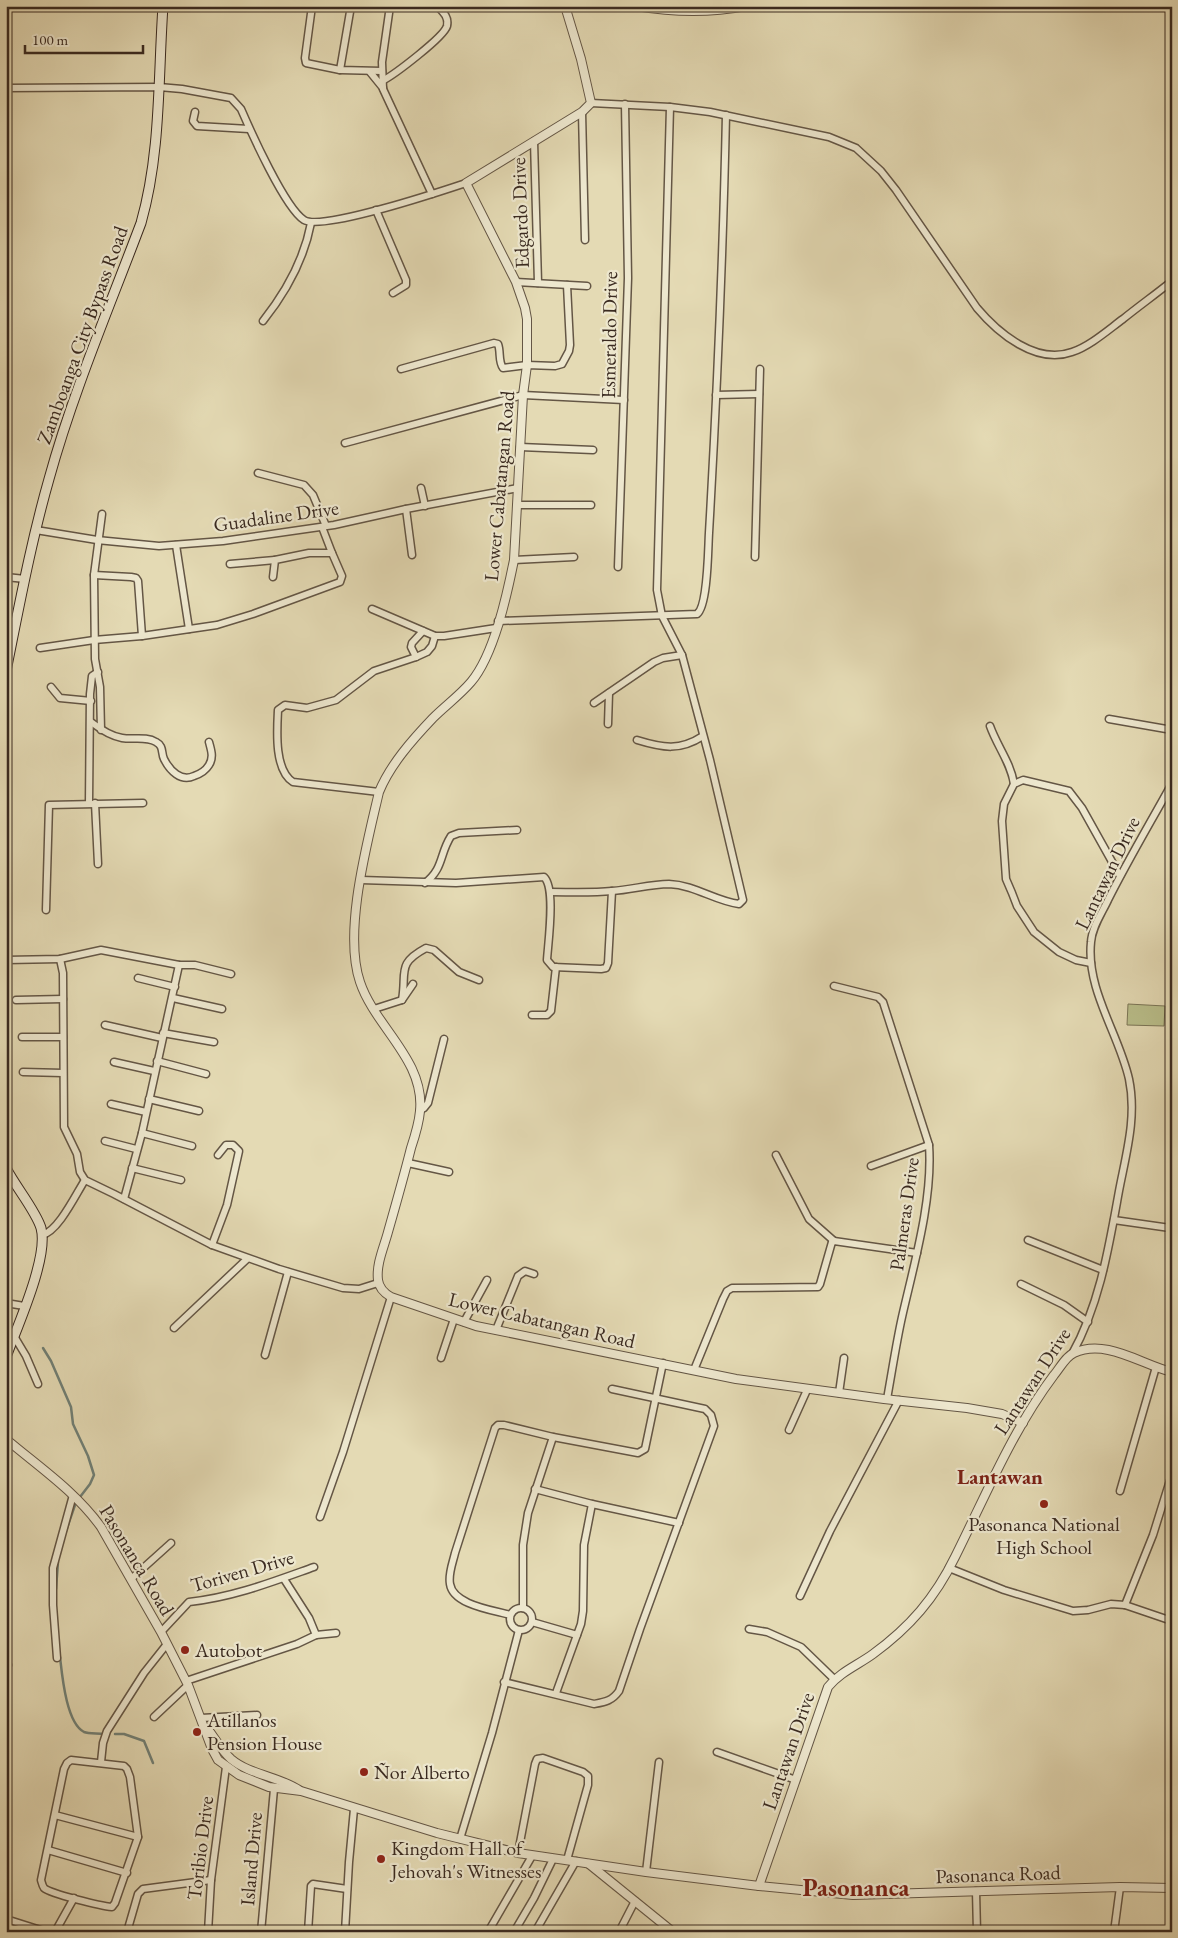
<svg xmlns="http://www.w3.org/2000/svg" width="1178" height="1938" viewBox="0 0 1178 1938" font-family="'EB Garamond',serif">
	<style>
		.green { fill: #b9be8a; stroke: #7a7455 }
		.lines { fill: none; stroke-linecap: round; stroke-linejoin: round }
		.stream { stroke: #718076; stroke-width: 2.5 }
		.minor-casing { stroke: #645645; stroke-width: 9 }
		.tertiary-casing { stroke: #645645; stroke-width: 10 }
		.secondary-casing { stroke: #3a2a20; stroke-width: 11 }
		.minor { stroke: #ede7ce; stroke-width: 6 }
		.tertiary { stroke: #ede7ce; stroke-width: 8 }
		.secondary { stroke: #ede7ce; stroke-width: 9 }
		.poi-dot { fill: #8f2418; stroke: #ede7ce; stroke-width: 2 }
		.labels { text-anchor: middle; stroke-width: 4.5; stroke-linejoin: round; paint-order: stroke }
		.street-label { font-size: 20px; fill: #3a2a20; stroke: #ede7ce }
		.poi-label { font-size: 20px; fill: #3a2a20; stroke: #ede7ce; text-anchor: start }
		.neighbourhood-label { font-size: 21px; font-weight: bold; fill: #7a1f14; stroke: #ede7ce }
		.district-label { font-size: 25px; font-weight: bold; fill: #7a1f14; stroke: #ede7ce }
	</style>
	<rect width="100%" height="100%" fill="#e4dab4"/>
	<filter id="stains"><feTurbulence type="fractalNoise" baseFrequency=".004" numOctaves="4"/><feColorMatrix values="0 0 0 0 .2 0 0 0 0 .09 0 0 0 0 .02 0 0 0 .5 -.17"/></filter>
	<radialGradient id="worn" r=".72"><stop offset=".6" stop-color="#630" stop-opacity="0"/><stop offset="1" stop-color="#630" stop-opacity=".3"/></radialGradient>
	<polygon class="green" points="1128,1004 1165,1006 1164,1026 1127,1025"/>
	<g class="lines">
		<g class="stream">
			<polyline points="43,1348 51,1361 71,1407 73,1424 88,1456 94,1475 90,1484 80,1497"/>
			<polyline points="66,1531 75,1505"/>
			<polyline points="56,1589 58,1562"/>
			<path d="M 60,1657 C 62,1674 66,1723 84,1732 C 89,1734 98,1733 104,1734"/>
			<polyline points="115,1734 124,1734 144,1741 153,1763"/>
		</g>
		<g class="minor-casing">
			<g id="minor">
				<polyline points="312,6 305,58 306,63 340,70 382,71"/>
				<polyline points="390,6 382,62 383,89 432,194"/>
				<polyline points="340,70 351,6"/>
				<polyline points="370,72 383,88"/>
				<path d="M 382,81 C 394,75 444,37 447,26 C 449,17 443,12 437,6"/>
				<path d="M 6,88 L 159,87 L 182,89 L 231,98 L 241,109 C 251,132 285,208 304,220 C 322,231 442,191 466,183"/>
				<path d="M 591,103 L 670,107 L 710,112 L 829,137 L 856,148 L 881,171 L 896,190 L 977,308 C 998,333 1036,365 1072,352 C 1090,346 1108,330 1123,319 C 1139,306 1156,294 1172,281"/>
				<polyline points="195,112 193,121 197,126 249,129"/>
				<polyline points="582,112 585,240"/>
				<polyline points="534,141 538,283"/>
				<polyline points="376,210 406,280 406,285 393,293"/>
				<polyline points="516,282 587,286"/>
				<path d="M 263,321 C 286,292 304,260 311,223"/>
				<path d="M 401,369 L 494,343 L 498,344 C 501,352 498,361 503,368 L 527,365 L 555,366 L 562,364 L 569,351 L 570,345 L 567,285"/>
				<polyline points="716,395 759,394"/>
				<polyline points="345,443 523,395 624,400"/>
				<polyline points="520,447 593,450"/>
				<polyline points="258,473 304,485 313,495 326,526"/>
				<polyline points="421,488 425,506"/>
				<polyline points="517,505 591,505"/>
				<polyline points="406,509 412,555"/>
				<polyline points="36,530 97,540 159,546 223,541 334,525 406,509 518,488"/>
				<polyline points="176,545 189,629"/>
				<polyline points="755,557 760,369"/>
				<polyline points="514,560 574,557"/>
				<polyline points="230,564 275,560"/>
				<polyline points="618,567 628,278 625,104"/>
				<polyline points="94,575 131,577 136,578 138,581 142,636"/>
				<polyline points="6,577 25,579"/>
				<polyline points="273,577 275,560 309,553 332,553 322,527"/>
				<polyline points="372,609 435,636 444,636 496,628"/>
				<path d="M 498,621 L 697,614 C 708,606 708,548 709,533 C 717,394 723,255 726,115"/>
				<polyline points="40,648 94,640 142,636 217,625 253,614 340,582 342,576 332,553"/>
				<polyline points="416,657 411,647 412,643 423,631"/>
				<polyline points="51,687 60,698 91,701"/>
				<polyline points="594,703 654,662 663,658 682,655"/>
				<polyline points="1109,719 1172,730"/>
				<path d="M 91,722 C 100,729 110,736 122,738 C 133,740 146,736 156,742 C 164,746 161,753 164,759 C 170,771 181,782 194,776 C 200,774 206,770 209,765 C 214,757 211,750 209,742"/>
				<polyline points="608,724 609,693"/>
				<path d="M 990,726 C 997,746 1011,763 1014,784"/>
				<polyline points="101,730 100,687 95,659 94,575 102,514"/>
				<path d="M 637,740 C 663,748 680,751 703,736"/>
				<path d="M 379,792 L 293,782 C 274,770 277,730 278,710 L 285,705 L 307,708 L 336,700 L 374,671 L 416,657 L 427,652 L 432,646 L 435,636"/>
				<polyline points="89,803 90,694 92,676 98,672"/>
				<polyline points="95,803 98,864"/>
				<path d="M 361,880 L 456,883 L 544,877 C 556,888 548,943 547,960 L 553,967 L 601,969 L 606,968 L 608,963 L 612,891"/>
				<path d="M 425,883 C 444,868 439,855 451,836 L 459,833 L 517,830"/>
				<path d="M 550,892 C 571,892 591,893 612,891 C 631,890 650,884 669,884 C 695,885 715,901 739,904 L 743,900 L 710,760 L 682,655 L 662,616 L 657,590 L 670,107"/>
				<polyline points="46,910 49,805 143,803"/>
				<polyline points="60,959 63,973 64,1127 77,1154 80,1172 85,1180 114,1194 212,1245 279,1269 343,1288 359,1289 378,1283"/>
				<polyline points="6,960 60,959 101,950 179,965"/>
				<polyline points="1091,963 1076,960 1059,952 1034,932 1017,906 1012,893 1006,879 1002,821 1004,804 1014,784 1023,780 1069,791 1082,808 1120,876"/>
				<polyline points="138,978 175,987"/>
				<path d="M 834,986 L 878,997 L 883,1002 L 929,1145 C 933,1199 914,1264 902,1317 C 896,1344 892,1372 887,1399"/>
				<polyline points="173,998 222,1009"/>
				<polyline points="16,1000 63,999"/>
				<path d="M 402,1000 C 407,972 396,964 426,948 L 434,950 L 459,972 L 479,980"/>
				<polyline points="374,1009 402,1000 413,984"/>
				<polyline points="532,1015 547,1015 551,1011 556,967"/>
				<polyline points="105,1025 162,1038"/>
				<polyline points="163,1033 214,1042"/>
				<polyline points="22,1037 63,1037"/>
				<polyline points="157,1061 206,1074"/>
				<polyline points="114,1062 154,1071"/>
				<polyline points="23,1072 63,1073"/>
				<polyline points="149,1099 199,1111"/>
				<polyline points="111,1104 146,1112"/>
				<polyline points="420,1110 424,1108 428,1103 444,1039"/>
				<polyline points="142,1133 192,1146"/>
				<polyline points="105,1141 136,1149"/>
				<polyline points="776,1155 809,1219 834,1241"/>
				<polyline points="408,1163 449,1172"/>
				<polyline points="871,1166 929,1145"/>
				<polyline points="132,1168 181,1180"/>
				<polyline points="6,1186 12,1181"/>
				<polyline points="124,1199 142,1133 179,965 195,965 231,974"/>
				<polyline points="1114,1220 1170,1228"/>
				<path d="M 42,1235 C 58,1232 76,1194 85,1180"/>
				<polyline points="1028,1240 1103,1270"/>
				<polyline points="212,1245 227,1205 239,1151 233,1145 226,1145 218,1155"/>
				<polyline points="1021,1284 1064,1305 1088,1322"/>
				<polyline points="6,1303 24,1306"/>
				<polyline points="464,1322 487,1280"/>
				<polyline points="174,1328 247,1259"/>
				<polyline points="496,1330 518,1276 525,1271 534,1274"/>
				<polyline points="14,1336 26,1356 38,1384"/>
				<path d="M 1072,1354 C 1100,1304 1109,1246 1119,1191 C 1126,1154 1137,1117 1129,1079 C 1119,1034 1086,990 1091,942 C 1092,927 1102,913 1108,900 C 1127,862 1149,825 1170,787 L 1172,788"/>
				<polyline points="265,1355 288,1272"/>
				<polyline points="441,1358 454,1319"/>
				<polyline points="694,1370 723,1299 727,1291 732,1288 818,1287 820,1284 832,1242 834,1241 917,1253"/>
				<polyline points="839,1393 844,1358"/>
				<polyline points="789,1430 807,1390"/>
				<polyline points="535,1489 592,1504 679,1523"/>
				<polyline points="1120,1491 1156,1367"/>
				<polyline points="320,1517 343,1452 391,1297"/>
				<polyline points="949,1568 1004,1590 1073,1611 1088,1610 1111,1604 1125,1605 1172,1621"/>
				<polyline points="131,1579 171,1543"/>
				<polyline points="284,1579 309,1618 316,1635"/>
				<polyline points="800,1596 830,1531 899,1400"/>
				<polyline points="1125,1605 1153,1535 1172,1474"/>
				<circle cx="521" cy="1619" r="11"/>
				<polyline points="523,1608 523,1545 528,1513 553,1437"/>
				<path d="M 510,1615 C 493,1610 453,1605 450,1584 C 448,1574 453,1562 455,1553 L 495,1428 L 498,1425 L 504,1425 L 553,1437 L 638,1453 L 645,1449 L 663,1363"/>
				<polyline points="532,1622 577,1635"/>
				<polyline points="749,1629 767,1632 801,1647 834,1679"/>
				<path d="M 161,1632 L 189,1602 C 234,1597 272,1582 314,1567"/>
				<polyline points="57,1658 53,1605 53,1568 73,1495"/>
				<polyline points="6,1665 8,1665"/>
				<polyline points="186,1681 297,1644 316,1635 336,1633"/>
				<path d="M 504,1682 L 594,1704 C 605,1702 612,1701 619,1691 L 640,1629 L 714,1426 L 711,1415 L 705,1409 L 612,1389"/>
				<polyline points="556,1693 581,1624 583,1611 584,1545 592,1504"/>
				<polyline points="154,1717 188,1685"/>
				<polyline points="201,1718 257,1715"/>
				<polyline points="717,1752 796,1780"/>
				<path d="M 71,1760 L 124,1766 L 127,1769 L 130,1777 L 138,1837 L 115,1903 L 112,1907 C 101,1906 51,1894 44,1888 C 42,1885 42,1883 41,1880 L 64,1769 L 67,1763 Z"/>
				<polyline points="101,1762 103,1743 107,1731 144,1673 167,1644"/>
				<polyline points="55,1815 138,1837"/>
				<polyline points="460,1839 492,1733 519,1630"/>
				<polyline points="48,1850 127,1873"/>
				<polyline points="518,1853 535,1764 537,1759 543,1758 583,1772 588,1776 588,1785 567,1860"/>
				<polyline points="646,1872 659,1762"/>
				<polyline points="976,1891 977,1932"/>
				<polyline points="6,1919 47,1932"/>
				<polyline points="55,1932 74,1898"/>
				<polyline points="127,1932 138,1894 143,1889 211,1880"/>
				<polyline points="208,1932 211,1880 226,1767"/>
				<polyline points="261,1932 274,1789"/>
				<polyline points="308,1932 311,1886 313,1884 347,1889"/>
				<polyline points="345,1932 349,1862 354,1809"/>
				<polyline points="488,1932 532,1856"/>
				<polyline points="514,1932 534,1898 553,1859"/>
				<polyline points="535,1932 576,1861"/>
				<polyline points="619,1932 635,1901"/>
				<polyline points="661,1932 664,1925"/>
				<polyline points="1114,1932 1120,1887"/>
			</g>
		</g>
		<g class="tertiary-casing">
			<g id="tertiary">
				<path d="M 565,6 L 581,59 L 591,103 L 582,112 L 466,183 L 516,282 L 525,308 L 527,319 L 527,365 L 523,395 L 514,560 C 507,595 494,655 471,682 C 460,695 445,706 433,718 C 412,740 390,765 379,792 C 367,844 343,932 360,982 C 375,1027 425,1060 420,1111 C 419,1123 415,1136 411,1148 C 404,1176 396,1204 388,1232 C 384,1247 376,1264 378,1280 C 379,1288 384,1293 391,1297 L 476,1326 L 736,1379 L 884,1399 L 967,1408 L 1002,1414 L 1023,1423"/>
				<path d="M 636,6 C 672,12 710,13 746,6"/>
				<path d="M 6,1439 C 39,1467 75,1491 101,1527 L 161,1632 L 188,1685 L 212,1749 L 218,1760 L 239,1775 L 269,1787 L 301,1791 L 437,1833 L 518,1853 L 646,1872 L 759,1886 L 853,1895 L 1120,1887 L 1172,1888"/>
				<path d="M 207,1728 C 215,1738 221,1750 231,1759 C 250,1775 278,1776 299,1790"/>
				<polyline points="589,1864 673,1932"/>
				<path d="M 759,1886 L 828,1687 C 840,1672 858,1665 873,1654 C 910,1627 935,1598 955,1557 C 986,1495 1012,1431 1054,1375 C 1060,1368 1066,1356 1074,1353 C 1106,1338 1142,1365 1172,1372"/>
			</g>
		</g>
		<g class="secondary-casing">
			<g id="secondary">
				<path d="M 6,671 C 19,607 31,542 49,479 C 73,392 109,308 141,223 C 161,153 158,78 163,6"/>
				<path d="M 6,1168 C 15,1186 36,1211 41,1228 C 49,1257 17,1327 6,1357"/>
			</g>
		</g>
		<use href="#minor" class="minor"/>
		<use href="#tertiary" class="tertiary"/>
		<use href="#secondary" class="secondary"/>
	</g>
	<g class="poi-dot">
		<circle cx="1044" cy="1504" r="5"/>
		<circle cx="185" cy="1650" r="5"/>
		<circle cx="197" cy="1732" r="5"/>
		<circle cx="364" cy="1772" r="5"/>
		<circle cx="381" cy="1859" r="5"/>
	</g>
	<g class="labels">
		<g class="street-label">
			<text transform="translate(520 213) rotate(-92)" y="7">Edgardo Drive</text>
			<text transform="translate(82 335) rotate(-70)" y="7">Zamboanga City Bypass Road</text>
			<text transform="translate(609 335) rotate(-89)" y="7">Esmeraldo Drive</text>
			<text transform="translate(499 486) rotate(-85)" y="7">Lower Cabatangan Road</text>
			<text transform="translate(276 516) rotate(-8)" y="7">Guadaline Drive</text>
			<text transform="translate(1107 873) rotate(-64)" y="7">Lantawan Drive</text>
			<text transform="translate(904 1214) rotate(-82)" y="7">Palmeras Drive</text>
			<text transform="translate(542 1320) rotate(13)" y="7">Lower Cabatangan Road</text>
			<text transform="translate(1032 1381) rotate(-57)" y="7">Lantawan Drive</text>
			<text transform="translate(137 1560) rotate(59)" y="7">Pasonanca Road</text>
			<text transform="translate(242 1571) rotate(-16)" y="7">Toriven Drive</text>
			<text transform="translate(788 1751) rotate(-71)" y="7">Lantawan Drive</text>
			<text transform="translate(200 1848) rotate(-83)" y="7">Toribio Drive</text>
			<text transform="translate(251 1859) rotate(-85)" y="7">Island Drive</text>
			<text transform="translate(998 1874) rotate(-2)" y="7">Pasonanca Road</text>
		</g>
		<g class="poi-label">
			<text x="1044" y="1531" text-anchor="middle">Pasonanca National<tspan x="1044" dy="23">High School</tspan></text>
			<text x="195" y="1657">Autobot</text>
			<text x="207" y="1727">Atillanos<tspan x="207" dy="23">Pension House</tspan></text>
			<text x="374" y="1779">Ñor Alberto</text>
			<text x="391" y="1855">Kingdom Hall of<tspan x="391" dy="23">Jehovah's Witnesses</tspan></text>
		</g>
		<g class="neighbourhood-label">
			<text x="1000" y="1484">Lantawan</text>
		</g>
		<g class="district-label">
			<text x="856" y="1896">Pasonanca</text>
		</g>
	</g>
	<rect width="1178" height="1938" fill="none" stroke="#e4dab4" stroke-width="25"/>
	<rect x="8" y="8" width="1163" height="1923" fill="none" stroke="#3a2a20" stroke-width="2.5"/>
	<rect x="12" y="12" width="1153" height="1913" fill="none" stroke="#3a2a20"/>
	<path d="M25 45v8h118v-8" fill="none" stroke="#3a2a20" stroke-width="2.5"/>
	<text x="32" y="45" font-size="15" fill="#3a2a20" stroke="#ede7ce" stroke-width="4" paint-order="stroke">100 m</text>
	<rect width="100%" height="100%" filter="url(#stains)"/>
	<rect width="100%" height="100%" fill="url(#worn)"/>
</svg>
